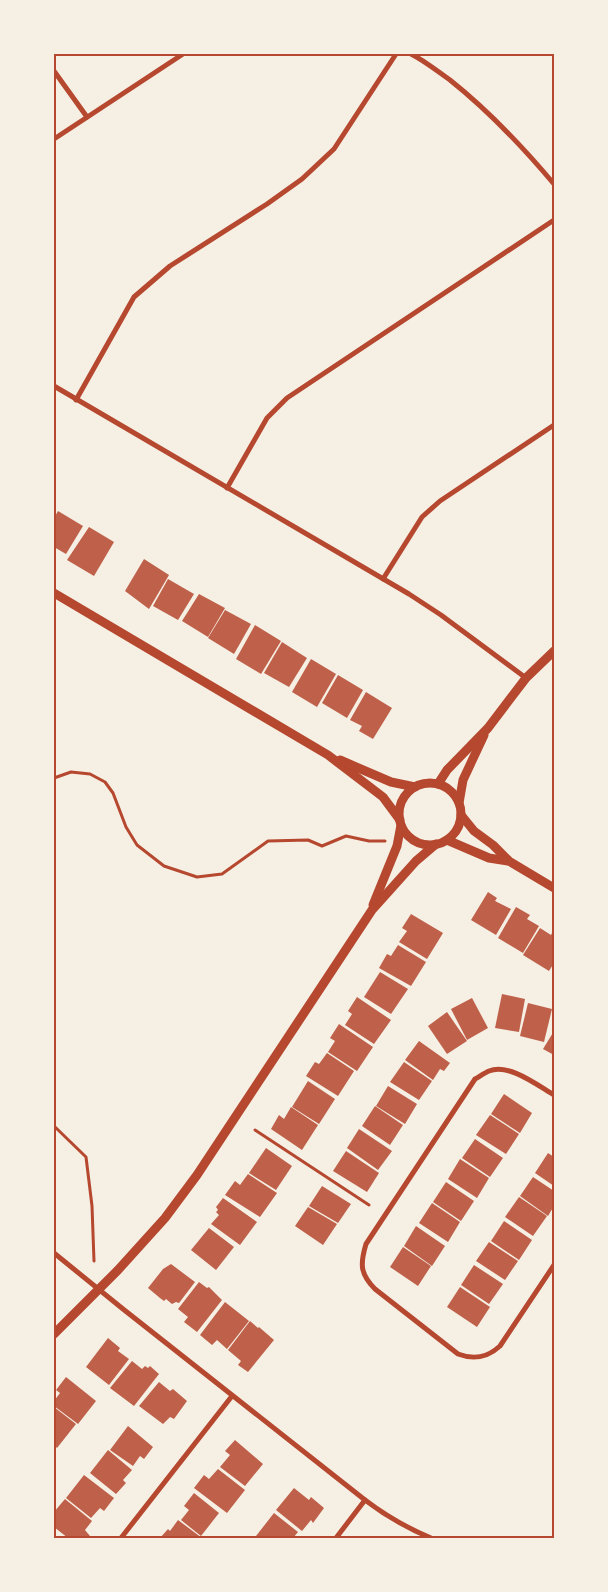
<svg xmlns="http://www.w3.org/2000/svg" width="608" height="1592" viewBox="0 0 608 1592" font-family="Commissioner,sans-serif">
	<style>
		.building { fill: #bf614a }
		.lines { fill: none; stroke-linecap: round; stroke-linejoin: round }
		.path { stroke: #b5482f; stroke-width: 3 }
		.minor { stroke: #b5482f; stroke-width: 5 }
		.tertiary { stroke: #b5482f; stroke-width: 9 }
		.neatline { fill: none; stroke: #b5482f; stroke-width: 2 }
	</style>
	<rect width="100%" height="100%" fill="#f6efe4"/>
	<g class="building">
		<polygon points="58,511 83,526 66,554 54,547 54,518"/>
		<polygon points="89,527 114,542 94,576 67,560"/>
		<polygon points="144,559 169,575 149,609 125,591"/>
		<polygon points="168,579 194,594 178,620 153,606"/>
		<polygon points="199,594 225,608 208,637 182,621"/>
		<polygon points="225,610 251,624 234,654 208,638"/>
		<polygon points="255,625 281,641 261,674 236,659"/>
		<polygon points="282,642 307,658 289,687 264,673"/>
		<polygon points="311,659 336,674 317,707 292,692"/>
		<polygon points="338,675 363,690 347,718 322,703"/>
		<polygon points="366,692 392,708 373,739 359,731 362,726 350,720"/>
		<polygon points="488,892 497,898 495,901 511,909 496,935 471,920"/>
		<polygon points="516,907 530,915 527,919 539,926 523,953 498,938"/>
		<polygon points="411,914 443,933 427,959 399,942 407,931 402,928"/>
		<polygon points="540,928 551,935 554,929 554,963 549,971 523,955"/>
		<polygon points="398,945 426,962 411,986 379,968 387,954 391,956"/>
		<polygon points="380,972 408,989 391,1014 364,997"/>
		<polygon points="502,994 525,999 519,1032 495,1028"/>
		<polygon points="357,997 391,1020 374,1044 345,1025 352,1014 348,1011"/>
		<polygon points="472,998 488,1028 467,1040 451,1009"/>
		<polygon points="528,1003 552,1009 544,1042 520,1036"/>
		<polygon points="447,1012 467,1041 447,1054 428,1026"/>
		<polygon points="339,1024 373,1047 357,1071 328,1052 335,1041 330,1038"/>
		<polygon points="554,1031 554,1055 543,1049"/>
		<polygon points="419,1041 450,1063 444,1071 440,1069 433,1080 405,1060"/>
		<polygon points="327,1053 354,1071 338,1096 306,1076 315,1062 319,1064"/>
		<polygon points="404,1062 432,1081 419,1100 390,1082"/>
		<polygon points="308,1081 335,1099 319,1124 292,1107"/>
		<polygon points="388,1086 417,1104 405,1124 376,1106"/>
		<polygon points="504,1094 532,1113 520,1133 491,1114"/>
		<polygon points="375,1106 403,1125 390,1145 362,1126"/>
		<polygon points="291,1107 318,1125 302,1150 271,1129 279,1115 284,1119"/>
		<polygon points="490,1115 519,1134 506,1154 476,1135"/>
		<polygon points="359,1129 392,1151 378,1170 347,1148"/>
		<polygon points="475,1139 503,1158 490,1177 462,1158"/>
		<polygon points="266,1148 292,1166 276,1190 249,1173"/>
		<polygon points="346,1151 379,1173 367,1192 333,1171"/>
		<polygon points="548,1153 554,1157 554,1186 535,1173"/>
		<polygon points="460,1159 489,1178 477,1198 448,1179"/>
		<polygon points="248,1174 277,1193 260,1217 225,1195 235,1181 240,1185"/>
		<polygon points="533,1177 554,1191 554,1206 548,1216 520,1196"/>
		<polygon points="446,1182 474,1201 461,1221 433,1202"/>
		<polygon points="322,1186 351,1204 338,1223 309,1206"/>
		<polygon points="519,1197 547,1216 533,1236 505,1217"/>
		<polygon points="223,1198 257,1222 240,1245 211,1224 219,1215 216,1212 218,1210 216,1207"/>
		<polygon points="432,1203 460,1222 448,1242 419,1223"/>
		<polygon points="308,1207 337,1224 323,1245 295,1226"/>
		<polygon points="504,1221 532,1240 519,1260 491,1241"/>
		<polygon points="416,1226 445,1246 432,1266 404,1246"/>
		<polygon points="209,1228 234,1247 216,1270 191,1250"/>
		<polygon points="489,1242 518,1261 505,1280 476,1261"/>
		<polygon points="403,1247 431,1266 418,1286 390,1267"/>
		<polygon points="171,1264 195,1282 179,1303 176,1302 172,1304 166,1299 164,1301 160,1298 148,1288 163,1269"/>
		<polygon points="474,1265 503,1284 489,1304 461,1285"/>
		<polygon points="199,1282 207,1288 209,1287 222,1300 197,1332 184,1322 188,1317 178,1309"/>
		<polygon points="460,1287 490,1307 477,1327 447,1307"/>
		<polygon points="225,1302 249,1321 227,1349 217,1340 212,1345 200,1335"/>
		<polygon points="250,1321 258,1328 259,1327 274,1340 248,1372 238,1365 241,1361 228,1350"/>
		<polygon points="108,1338 120,1348 118,1351 129,1359 109,1385 86,1367"/>
		<polygon points="132,1361 142,1369 145,1366 148,1368 150,1366 159,1374 134,1406 110,1388"/>
		<polygon points="66,1377 96,1401 78,1424 54,1406 54,1401 60,1393 56,1390"/>
		<polygon points="159,1382 170,1391 173,1389 187,1401 174,1419 170,1417 163,1424 139,1406"/>
		<polygon points="54,1407 76,1424 57,1448 54,1445"/>
		<polygon points="128,1426 153,1447 144,1459 140,1456 133,1466 110,1450"/>
		<polygon points="235,1440 263,1464 245,1486 220,1467 230,1455 225,1451"/>
		<polygon points="108,1450 132,1470 123,1480 126,1483 116,1494 90,1473"/>
		<polygon points="218,1469 245,1490 227,1513 194,1488 204,1475 209,1479"/>
		<polygon points="84,1475 114,1498 104,1511 100,1508 91,1518 66,1498"/>
		<polygon points="294,1488 309,1500 311,1497 324,1508 313,1523 311,1520 302,1531 276,1510"/>
		<polygon points="194,1493 219,1513 201,1536 181,1520 189,1510 184,1506"/>
		<polygon points="65,1499 92,1521 85,1530 90,1536 88,1538 68,1538 54,1527 54,1512"/>
		<polygon points="274,1513 298,1532 293,1538 259,1538 256,1536"/>
		<polygon points="178,1520 202,1538 160,1538 168,1529 170,1531"/>
	</g>
	<g class="lines">
		<g class="path">
			<polyline points="54,778 71,772 90,774 105,782 113,793 126,827 137,845 164,866 197,877 222,874 268,841 308,840 322,846 346,836 369,841 385,841"/>
			<polyline points="54,1126 86,1157 92,1206 94,1261"/>
			<polyline points="255,1130 369,1205"/>
		</g>
		<g class="minor">
			<path d="M 411,54 C 425,61 437,71 450,80 C 489,111 522,146 554,184"/>
			<polyline points="54,71 87,117"/>
			<polyline points="54,139 183,54"/>
			<polyline points="54,386 409,594 441,615 526,678"/>
			<polyline points="76,400 134,297 170,266 267,204 302,179 334,149 396,54"/>
			<polyline points="227,488 267,418 287,398 554,220"/>
			<polyline points="383,579 422,517 440,501 554,425"/>
			<path d="M 554,1095 C 537,1085 509,1063 489,1071 C 484,1073 479,1077 475,1079 L 366,1244 C 360,1264 360,1274 375,1289 L 458,1354 C 474,1360 487,1358 500,1346 L 554,1265"/>
			<path d="M 54,1253 L 123,1309 L 365,1500 C 386,1516 407,1528 431,1538"/>
			<polyline points="121,1538 232,1396"/>
			<polyline points="336,1538 365,1500"/>
		</g>
		<g class="tertiary">
			<polyline points="54,593 328,755 383,797 400,820"/>
			<polyline points="340,760 391,782 415,787"/>
			<circle cx="430" cy="814" r="31"/>
			<polyline points="438,784 447,770 488,728 526,678 554,651"/>
			<polyline points="459,803 463,780 484,735"/>
			<polyline points="461,815 474,831 493,845 509,861 554,888"/>
			<polyline points="447,840 489,858 508,861"/>
			<polyline points="373,905 397,846 401,825"/>
			<polyline points="54,1334 118,1270 165,1218 197,1175 372,910 416,861 436,844"/>
		</g>
	</g>
	<rect width="608" height="1592" fill="none" stroke="#f6efe4" stroke-width="110"/>
	<rect x="55" y="55" width="498" height="1482" class="neatline"/>
</svg>
